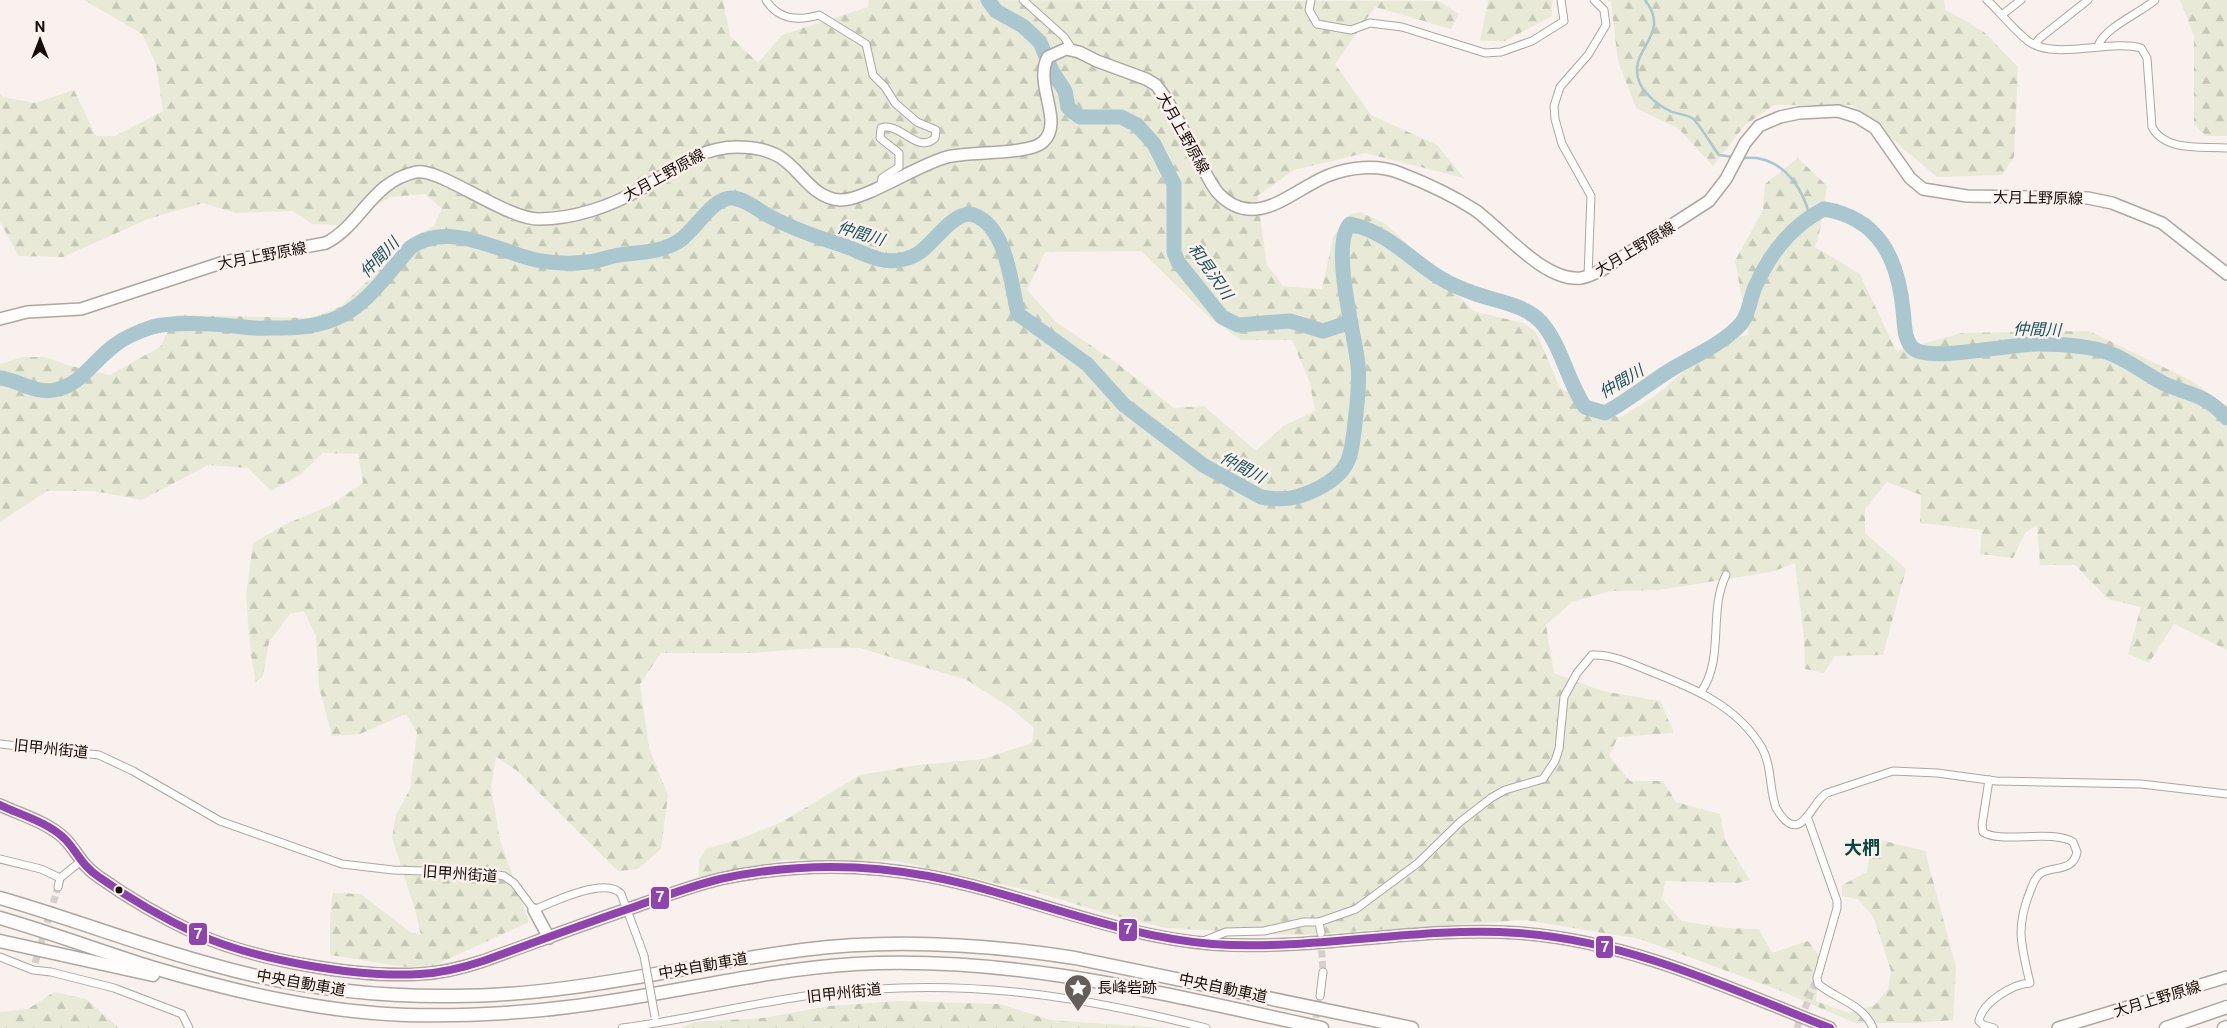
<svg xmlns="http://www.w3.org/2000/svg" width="2227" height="1028" viewBox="0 0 2227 1028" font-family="'Public Sans','Noto Sans JP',sans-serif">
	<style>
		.forest { fill: url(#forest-firs); fill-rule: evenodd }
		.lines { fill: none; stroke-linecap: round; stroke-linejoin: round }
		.stream { stroke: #aac6ce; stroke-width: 2.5 }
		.river { stroke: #aac6ce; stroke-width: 15 }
		.minor-tunnel { stroke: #d6cfcc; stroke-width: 7; stroke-dasharray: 7 3.5; stroke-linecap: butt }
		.minor-casing { stroke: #ada6a3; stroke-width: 9 }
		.primary-casing { stroke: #ada6a3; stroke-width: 14 }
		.motorway-casing { stroke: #ada6a3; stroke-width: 15 }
		.minor { stroke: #fefdfc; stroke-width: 7 }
		.primary { stroke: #fefdfc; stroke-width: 11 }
		.motorway { stroke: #fefdfc; stroke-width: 12 }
		.minor-bridge-casing { stroke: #ada6a3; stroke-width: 9; stroke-linecap: butt }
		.minor-bridge { stroke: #fefdfc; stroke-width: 7 }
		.bus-1-casing { stroke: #fbf0eb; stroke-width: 11 }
		.bus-1 { stroke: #8e44ad; stroke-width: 8 }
		.bus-dot { fill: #160d09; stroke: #fbf0eb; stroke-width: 2 }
		.labels { text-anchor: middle; stroke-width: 5; stroke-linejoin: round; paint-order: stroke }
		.street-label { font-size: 15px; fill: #160d09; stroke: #fbf0eb }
		.poi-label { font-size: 15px; fill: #160d09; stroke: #fbf0eb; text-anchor: start }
		.water-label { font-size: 16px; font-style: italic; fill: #175461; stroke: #fbf0eb }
		.quarter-label { font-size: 18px; font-weight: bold; fill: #054640; stroke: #fbf0eb }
		.line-badge { stroke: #fbf0eb; stroke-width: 2 }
		.badge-label { font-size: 14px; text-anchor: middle; font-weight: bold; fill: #fff }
	</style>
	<defs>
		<pattern id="forest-firs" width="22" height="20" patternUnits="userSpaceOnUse" patternTransform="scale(1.25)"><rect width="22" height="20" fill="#e8ead7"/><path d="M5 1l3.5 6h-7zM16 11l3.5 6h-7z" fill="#c6c8b7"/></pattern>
	</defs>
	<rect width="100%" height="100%" fill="#f8f1ee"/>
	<g class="forest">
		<path d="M 84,0 L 723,0 L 730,36 L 758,63 L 782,35 L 868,7 L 869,0 L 1439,1 L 1459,14 L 1451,29 L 1375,7 L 1335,64 L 1371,115 L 1437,145 L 1464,178 L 1365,153 L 1294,170 L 1257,196 L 1267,265 L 1283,286 L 1322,289 L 1333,237 L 1350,214 L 1360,212 L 1384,223 L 1428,263 L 1473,311 L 1523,323 L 1536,332 L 1560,388 L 1619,418 L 1656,395 L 1721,340 L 1749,335 L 1735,261 L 1763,210 L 1765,184 L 1798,158 L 1827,186 L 1821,226 L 1815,247 L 1860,274 L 1896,351 L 1962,333 L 2089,331 L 2192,381 L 2227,406 L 2227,650 L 2174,624 L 2149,663 L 2128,654 L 2141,607 L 2108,599 L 2075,565 L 2040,565 L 2037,525 L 2025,533 L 2013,558 L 1980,554 L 1982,530 L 1920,523 L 1921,495 L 1887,482 L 1865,509 L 1865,533 L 1906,569 L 1883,655 L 1835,656 L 1824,673 L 1805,669 L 1804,638 L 1795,563 L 1771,572 L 1659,590 L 1611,591 L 1572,602 L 1546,625 L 1554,673 L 1602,691 L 1660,701 L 1674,733 L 1618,737 L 1609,756 L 1630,781 L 1663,781 L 1676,802 L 1720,814 L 1725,840 L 1750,880 L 1737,883 L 1665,881 L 1662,899 L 1682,921 L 1725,928 L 1759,929 L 1772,953 L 1808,941 L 1821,958 L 1816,1001 L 1849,1013 L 1875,1005 L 1888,989 L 1891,971 L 1874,918 L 1858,899 L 1842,896 L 1842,885 L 1867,872 L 1872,838 L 1925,851 L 1956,967 L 1953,1020 L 1917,1023 L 1855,1023 L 1776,989 L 1640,939 L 1525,920 L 1301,935 L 1166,928 L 1108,914 L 1036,892 L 896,861 L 784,860 L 699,878 L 699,860 L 706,849 L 740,839 L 782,822 L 860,775 L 918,765 L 983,759 L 1032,743 L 1034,728 L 1008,706 L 967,680 L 860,648 L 815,648 L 753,653 L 661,653 L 640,684 L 649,748 L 668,795 L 661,849 L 638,869 L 618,871 L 516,770 L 496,757 L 491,787 L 500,840 L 529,922 L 433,966 L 406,967 L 330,955 L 330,916 L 333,893 L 361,894 L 410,932 L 421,935 L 415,910 L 392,838 L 396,815 L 410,789 L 417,732 L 406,714 L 360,734 L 332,736 L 319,687 L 316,636 L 304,611 L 290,614 L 269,642 L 263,676 L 256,682 L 251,655 L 246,597 L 253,543 L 286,524 L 329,506 L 363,483 L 358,454 L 323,453 L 301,474 L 271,491 L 248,468 L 208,465 L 142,500 L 94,491 L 47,491 L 0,522 L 0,364 L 23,357 L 45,357 L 71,366 L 110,375 L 160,347 L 176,315 L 309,318 L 340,307 L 414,237 L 434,226 L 442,209 L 425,194 L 391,197 L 340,225 L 312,224 L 293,211 L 235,213 L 203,203 L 148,219 L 63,257 L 19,256 L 0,222 L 0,94 L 3,97 L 35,103 L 74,90 L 96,136 L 115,136 L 163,111 L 156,64 L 142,34 ZM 1141,251 L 1210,318 L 1241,340 L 1292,340 L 1310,383 L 1315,411 L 1283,426 L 1256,451 L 1204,406 L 1174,408 L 1114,361 L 1056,322 L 1027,290 L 1045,252 Z"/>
		<polygon points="1488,0 1552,0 1552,16 1505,41 1480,41"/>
		<polygon points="1607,0 1944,0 1945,9 1984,32 2018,67 2014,157 2002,175 1937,177 1852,105 1774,105 1745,125 1713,166 1679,129 1636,108 1618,61 1611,3"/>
		<polygon points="2180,0 2227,0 2227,136 2206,136 2194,124 2194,36"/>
		<polygon points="54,992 86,999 119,1028 0,1028 0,1012 28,1009"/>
		<polygon points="899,1001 1000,1004 1050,1020 1165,1028 681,1028 694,1022 762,1018 830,1006"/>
	</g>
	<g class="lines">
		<g class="stream">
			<path d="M 1645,0 C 1672,35 1630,47 1638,78 C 1641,91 1657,105 1670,111 C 1676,114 1685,114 1692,118 C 1698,121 1713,148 1719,155 L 1733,157"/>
			<path d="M 1741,158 C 1747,158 1755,157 1761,159 C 1788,165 1804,192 1810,217"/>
		</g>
		<g class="river">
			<polyline points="988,0 996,11 1023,26 1040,42 1052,71 1065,91 1068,107 1073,112 1080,117 1121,117 1137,125 1154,144 1174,184 1174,252 1178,262 1222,317 1238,325 1290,321 1323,331 1351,322"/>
			<path d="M 0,378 C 19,380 34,394 55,390 C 81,385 95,359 115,345 C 125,337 140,331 152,327 C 175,321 220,324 243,327 C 256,329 269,328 281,328 C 352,328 368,297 410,248 C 447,221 494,249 532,259 C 549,263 571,264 588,262 C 597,261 605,258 614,256 C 638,251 656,255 679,241 C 695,231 713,196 733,198 C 745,199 758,210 769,216 C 793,229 816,237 842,245 C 861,251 879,264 899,260 C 906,259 915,256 920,252 C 935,242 955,209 974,215 C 1007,227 1011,284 1018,314 L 1087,364 L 1124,405 L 1203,465 L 1261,497 C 1283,501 1297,499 1319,488 C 1351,471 1351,456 1355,423 C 1357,404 1360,384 1358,365 C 1355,335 1330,245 1350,224 C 1384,231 1406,255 1434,274 C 1444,281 1457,287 1468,291 C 1491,301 1524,303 1541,322 C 1562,346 1567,381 1585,407 L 1605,413 C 1629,400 1649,383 1672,369 C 1694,356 1718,346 1737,328 C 1749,317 1749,302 1755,287 C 1770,253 1791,226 1824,209 C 1879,218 1898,259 1903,310 C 1905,323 1903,340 1914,349 C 1930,362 2012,344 2037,344 C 2060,344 2087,345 2109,353 C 2129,360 2146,375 2165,384 C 2192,396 2205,394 2227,418"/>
		</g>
		<g class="minor-tunnel">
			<polyline points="1321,940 1323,972"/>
			<polyline points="35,963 58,887"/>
			<polyline points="1314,1028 1320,996"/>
			<polyline points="1797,1028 1817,978"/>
		</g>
		<g class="minor-casing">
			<g id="minor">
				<path d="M 766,0 C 778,20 799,21 819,15 L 866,44 L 873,75 L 885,87 L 895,103 L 917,122 L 936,130 L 935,138 C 917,155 900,121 881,128 L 880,138 L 899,153 L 899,167 L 882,178 L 881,185"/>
				<polyline points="1023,0 1064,37 1072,49"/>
				<polyline points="1311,0 1309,10 1317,24 1351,30 1370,23 1402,27 1485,53 1501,52 1532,41 1564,21 1561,0"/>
				<path d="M 1987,0 C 2001,13 2013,29 2028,41 C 2054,61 2109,39 2141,48 L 2147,58 L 2152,127 C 2165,152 2202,146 2227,148"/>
				<polyline points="2003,14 2021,0"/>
				<polyline points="2035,44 2040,38 2088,0"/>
				<path d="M 2098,46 C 2104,28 2140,13 2155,0"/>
				<polyline points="1588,276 1591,196 1562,144 1555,119 1554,106 1560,87 1588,55 1606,25 1604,10 1594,0"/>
				<path d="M 1701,692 C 1725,658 1708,611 1726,575"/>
				<path d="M 0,744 L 99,755 L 133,771 L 220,821 L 342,864 L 393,870 L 485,873 L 504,876 L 514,883 L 534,910 C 552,902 606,876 621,894"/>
				<path d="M 1989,780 L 1982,825 L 1983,832 C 2000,844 2052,829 2073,842 L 2077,852 C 2073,872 2054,866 2041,873 C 2035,877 2033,884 2031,889 C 2015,928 2021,944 2030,983 C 2013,984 1982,1002 1979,1021 L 1983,1025 L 1994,1028"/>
				<path d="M 1808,819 L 1837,901 L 1837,908 L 1817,978 L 1818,984 C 1836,999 1863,1004 1873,1028"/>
				<polyline points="0,859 41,869 60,878"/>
				<polyline points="58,887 60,878 80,862"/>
				<polyline points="1319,922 1321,933"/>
				<polyline points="639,942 644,956"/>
				<path d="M 1201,942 L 1226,932 L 1264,931 L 1304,922 L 1319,922 L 1356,909 L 1418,863 L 1460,822 L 1491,798 L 1505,790 L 1543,779 L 1555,761 L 1559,749 L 1564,697 L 1577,673 L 1592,655 C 1610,654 1630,663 1647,670 C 1691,687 1737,705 1762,748 C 1772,766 1769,788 1776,808 C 1801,850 1811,801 1827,793 L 1893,771 L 1937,773 L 1996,781 L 2141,784 L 2227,794"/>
				<polyline points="0,957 33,970 51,972 114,988 182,1014 189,1028"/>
				<polyline points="1320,996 1323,972"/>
				<path d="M 622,1028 C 688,1020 753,1002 820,994 C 957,977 1074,994 1206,1028"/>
			</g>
		</g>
		<g class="primary-casing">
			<g id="primary">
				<path d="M 0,319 L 27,312 L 81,309 L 224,262 L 326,243 C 362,224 371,182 416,172 C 439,167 505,219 539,219 C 574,219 611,206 641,189 C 672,171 699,147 737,147 C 752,147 767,149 780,157 C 801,170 812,198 840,200 C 864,201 919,164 947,157 C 970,151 1029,155 1043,142 C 1065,122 1033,84 1048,57 L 1066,49 L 1079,52 L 1097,61 L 1146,79 L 1156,85 L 1165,97 C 1177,118 1188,139 1199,160 C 1205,171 1210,184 1218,193 C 1255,232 1291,191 1327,176 C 1349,167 1377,164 1400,173 C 1426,183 1452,195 1475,210 C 1503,230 1544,282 1581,278 C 1588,277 1595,273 1602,270 L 1709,201 L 1726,179 L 1745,143 L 1759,126 L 1780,117 L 1799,113 L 1838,111 L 1857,117 L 1875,128 L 1910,178 L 1923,189 L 1967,196 L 2088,198 L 2112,203 L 2162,223 L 2227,274"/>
				<path d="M 0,805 C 21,815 47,822 64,838 C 77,851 81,865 99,877 C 130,899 163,918 197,934 C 255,960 357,978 420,974 C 442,973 462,968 483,961 C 533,943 583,924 634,907 C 662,897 691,886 720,879 C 789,864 859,863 928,876 C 1024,894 1114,936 1212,944 C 1315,951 1416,926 1518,933 C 1630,941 1728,988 1830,1028"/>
				<polyline points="534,910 549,938"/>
				<polyline points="2058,1028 2227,977"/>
			</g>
		</g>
		<g class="motorway-casing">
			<g id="motorway">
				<path d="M 0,898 C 70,918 139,945 210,964 C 289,987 371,997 454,996 C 572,996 686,965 802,950 C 893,938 985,944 1075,958 L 1412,1028"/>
				<path d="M 0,918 C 52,933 103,952 154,968 C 236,992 321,1012 406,1015 C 460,1016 515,1014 568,1007 C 664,996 758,970 855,964 C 1014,955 1168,995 1322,1028"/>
				<polyline points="0,941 153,975"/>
				<polyline points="2166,1028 2227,1007"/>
				<polyline points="2224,1028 2227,1027"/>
			</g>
		</g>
		<use href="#minor" class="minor"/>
		<use href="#primary" class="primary"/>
		<use href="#motorway" class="motorway"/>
		<g class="minor-bridge-casing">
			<g id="minor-bridge">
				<polyline points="621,894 639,942"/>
				<polyline points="644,956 655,1017"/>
			</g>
		</g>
		<use href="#minor-bridge" class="minor-bridge"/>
		<g class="bus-1-casing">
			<path id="bus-1" d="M 0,805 C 21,815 47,822 64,838 C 77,851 81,865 99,877 C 130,899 163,918 197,934 C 255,960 357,978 420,974 C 442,973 462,968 483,961 C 533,943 583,924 634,907 C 662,897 691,886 720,879 C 789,864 859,863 928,876 C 1024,894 1114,936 1212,944 C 1315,951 1416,926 1518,933 C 1630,941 1728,988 1830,1028"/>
		</g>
		<use href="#bus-1" class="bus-1"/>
	</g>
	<defs>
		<g id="sight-pin" transform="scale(1.4375)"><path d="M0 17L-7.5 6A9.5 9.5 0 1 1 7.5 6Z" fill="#655d59" stroke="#fbf0eb"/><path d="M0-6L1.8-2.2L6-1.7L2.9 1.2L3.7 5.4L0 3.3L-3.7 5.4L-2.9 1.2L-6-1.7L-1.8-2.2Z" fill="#fff"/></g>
	</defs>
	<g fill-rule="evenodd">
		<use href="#sight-pin" x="1078" y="988"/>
	</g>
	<circle class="bus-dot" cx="119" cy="890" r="4.5"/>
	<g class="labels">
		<g class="street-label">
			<text transform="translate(1183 133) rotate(61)" y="5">大月上野原線</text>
			<text transform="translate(664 175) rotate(-29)" y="5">大月上野原線</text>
			<text transform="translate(2038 198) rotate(1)" y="5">大月上野原線</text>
			<text transform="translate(1635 249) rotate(-31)" y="5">大月上野原線</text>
			<text transform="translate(262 256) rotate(-11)" y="5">大月上野原線</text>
			<text transform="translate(51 749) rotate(6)" y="5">旧甲州街道</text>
			<text transform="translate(460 874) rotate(4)" y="5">旧甲州街道</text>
			<text transform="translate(703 966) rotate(-10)" y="5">中央自動車道</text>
			<text transform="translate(301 983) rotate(10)" y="5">中央自動車道</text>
			<text transform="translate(1223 988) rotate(12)" y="5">中央自動車道</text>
			<text transform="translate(844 993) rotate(-6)" y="5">旧甲州街道</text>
			<text transform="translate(2157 999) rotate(-17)" y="5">大月上野原線</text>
		</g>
		<g class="poi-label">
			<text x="1097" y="993">長峰砦跡</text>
		</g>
		<g class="water-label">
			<text transform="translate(861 233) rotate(17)" y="6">仲間川</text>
			<text transform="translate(379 257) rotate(-46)" y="6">仲間川</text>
			<text transform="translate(1211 271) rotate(55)" y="6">和見沢川</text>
			<text transform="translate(2037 329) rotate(1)" y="6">仲間川</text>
			<text transform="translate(1621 381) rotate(-31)" y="6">仲間川</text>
			<text transform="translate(1243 467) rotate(28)" y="6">仲間川</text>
		</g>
		<g class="quarter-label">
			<text x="1862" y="854">大椚</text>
		</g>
	</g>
	<g class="line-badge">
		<rect x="650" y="886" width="20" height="24" rx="5" fill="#8e44ad"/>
		<rect x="1118" y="918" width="20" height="24" rx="5" fill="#8e44ad"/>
		<rect x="188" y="922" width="20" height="24" rx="5" fill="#8e44ad"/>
		<rect x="1595" y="935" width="19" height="24" rx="5" fill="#8e44ad"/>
	</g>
	<g class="badge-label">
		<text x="660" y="902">7</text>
		<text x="1128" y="934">7</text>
		<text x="198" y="939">7</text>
		<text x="1605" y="952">7</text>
	</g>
	<g transform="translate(40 40)" stroke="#fbf0eb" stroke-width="4" paint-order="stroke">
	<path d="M0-4L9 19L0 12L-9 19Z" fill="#160d09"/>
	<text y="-8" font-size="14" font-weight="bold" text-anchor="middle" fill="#160d09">N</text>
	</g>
</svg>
